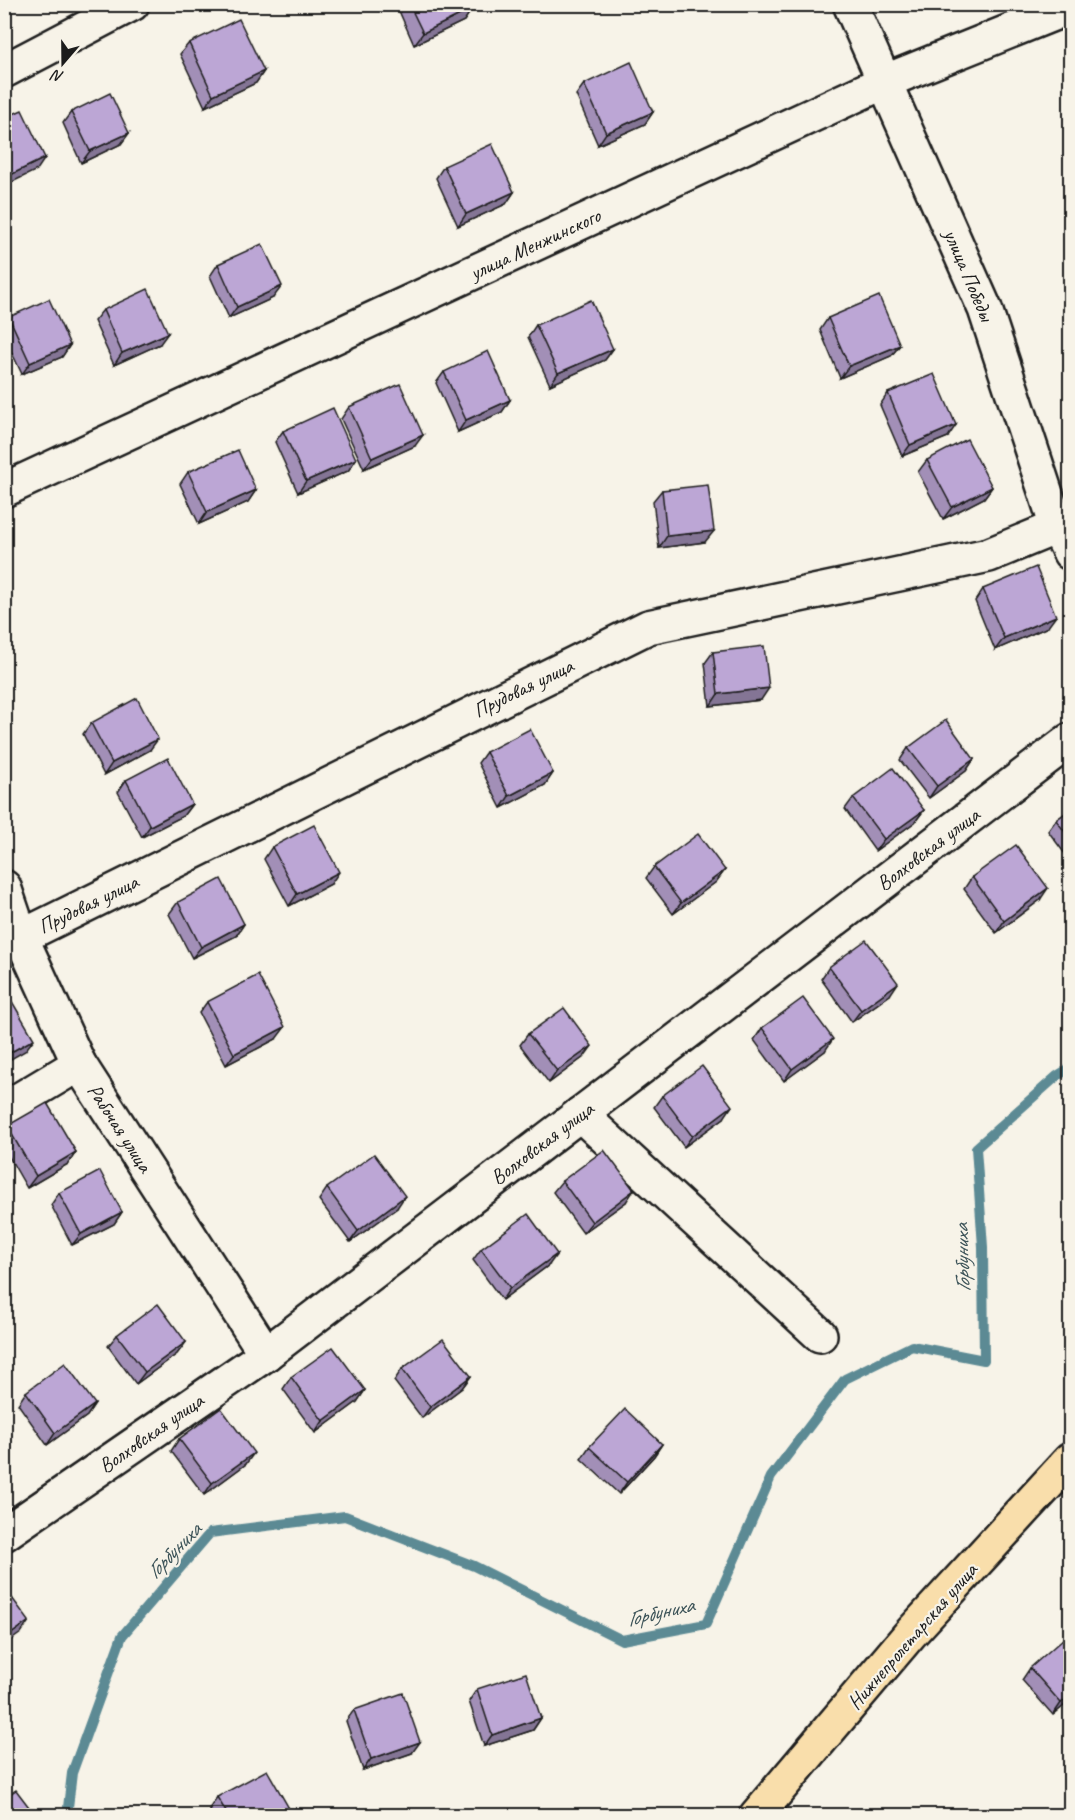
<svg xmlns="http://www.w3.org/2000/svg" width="1075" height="1820" viewBox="0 0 1075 1820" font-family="Caveat,sans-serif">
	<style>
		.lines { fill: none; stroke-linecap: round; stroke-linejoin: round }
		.stream { stroke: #5c8a94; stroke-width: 10 }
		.minor-casing { stroke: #1c1c1c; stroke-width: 38 }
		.major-casing { stroke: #1c1c1c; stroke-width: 38 }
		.minor { stroke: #f7f3e8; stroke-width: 33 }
		.major { stroke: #f9deab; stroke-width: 33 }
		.wall { fill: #a28fb7; stroke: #1c1c1c; stroke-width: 1.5 }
		.shaded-wall { fill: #847495; stroke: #1c1c1c; stroke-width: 1.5 }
		.building { fill: #bca6d5; stroke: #1c1c1c; stroke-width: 1.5 }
		.labels { text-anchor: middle; stroke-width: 4.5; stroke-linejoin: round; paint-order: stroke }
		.street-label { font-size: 21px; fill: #1c1c1c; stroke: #f7f3e8 }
		.water-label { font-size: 22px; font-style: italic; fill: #3c5358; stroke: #f7f3e8 }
	</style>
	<rect width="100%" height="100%" fill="#f7f3e8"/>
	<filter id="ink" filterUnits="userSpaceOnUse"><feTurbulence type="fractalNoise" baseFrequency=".0167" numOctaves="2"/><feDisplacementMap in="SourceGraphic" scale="12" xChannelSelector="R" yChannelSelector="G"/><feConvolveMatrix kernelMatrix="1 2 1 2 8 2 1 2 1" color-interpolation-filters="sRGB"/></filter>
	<g filter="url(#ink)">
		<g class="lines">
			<polyline class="stream" points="67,1816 72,1773 122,1636 210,1533 345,1516 474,1566 622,1640 706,1624 771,1477 845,1379 912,1346 984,1360 983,1247 976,1148 1057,1076 1070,1068"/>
			<g class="minor-casing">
				<g id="minor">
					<polyline points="850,4 985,309 1057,527 1070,553"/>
					<polyline points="4,71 132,4"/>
					<polyline points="4,490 886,81 1070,7"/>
					<polyline points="4,887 21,937 79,1064 266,1354"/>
					<polyline points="21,937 648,627 989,555 1057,527"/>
					<polyline points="4,1109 79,1064"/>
					<polyline points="580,1114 820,1335"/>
					<polyline points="4,1534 266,1354 1070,740"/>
				</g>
			</g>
			<g class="major-casing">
				<polyline id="major" points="756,1816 910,1634 1070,1460"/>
			</g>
			<use href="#minor" class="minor"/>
			<use href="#major" class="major"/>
		</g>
		<g class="wall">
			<polygon points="396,4 470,4 472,9 464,21 414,45"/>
			<polygon points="189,43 264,71 256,83 205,107 180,54"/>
			<polygon points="584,84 653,112 645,124 598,145 576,95"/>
			<polygon points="71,112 129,133 121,144 81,163 63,123"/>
			<polygon points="444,166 514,192 506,204 458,226 436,178"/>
			<polygon points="218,264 273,298 229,318 210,276"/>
			<polygon points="103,310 160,344 114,365 94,321"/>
			<polygon points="9,317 70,345 62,357 22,374 4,336 4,324"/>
			<polygon points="828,318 900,345 891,356 840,378 820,330"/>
			<polygon points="536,325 613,349 605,360 550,385 528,337"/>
			<polygon points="444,372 510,400 502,412 458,432 436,383"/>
			<polygon points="888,393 948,437 902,456 880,405"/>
			<polygon points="349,407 415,446 364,469 341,419"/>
			<polygon points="283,431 356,459 348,471 298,493 275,442"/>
			<polygon points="927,460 992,487 984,498 943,519 918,472"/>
			<polygon points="188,472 256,490 248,502 199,524 180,484"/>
			<polygon points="662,490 705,542 659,548 653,501"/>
			<polygon points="983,589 1048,627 995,650 975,601"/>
			<polygon points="713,652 761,700 710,706 705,663"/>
			<polygon points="91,723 150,750 104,775 83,734"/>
			<polygon points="908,748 974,759 966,771 929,798 900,760"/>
			<polygon points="486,752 553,773 545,785 501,808 478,763"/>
			<polygon points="126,780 192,804 183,816 142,837 118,792"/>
			<polygon points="853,798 924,810 915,822 875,851 845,809"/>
			<polygon points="1071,809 1071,862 1048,831 1056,820"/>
			<polygon points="272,847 331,884 289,906 264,859"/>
			<polygon points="654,867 725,870 716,882 673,914 646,878"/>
			<polygon points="972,877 1040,900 996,933 964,889"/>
			<polygon points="178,902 244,924 236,936 192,958 169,914"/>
			<polygon points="829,967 890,995 852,1022 821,979"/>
			<polygon points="207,1002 276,1039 226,1065 199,1013"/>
			<polygon points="762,1028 825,1051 784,1081 754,1040"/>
			<polygon points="528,1034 584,1057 549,1083 520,1045"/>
			<polygon points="662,1096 724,1118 684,1147 654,1107"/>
			<polygon points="7,1126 76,1152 68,1164 27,1188 4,1148 4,1130"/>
			<polygon points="562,1181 626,1202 583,1233 553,1192"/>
			<polygon points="327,1188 397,1208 350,1242 319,1200"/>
			<polygon points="59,1193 122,1212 114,1224 72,1245 51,1205"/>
			<polygon points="481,1249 549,1265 502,1300 473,1260"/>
			<polygon points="117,1335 186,1342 177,1354 136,1384 108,1346"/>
			<polygon points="402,1369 471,1376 462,1388 422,1418 394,1381"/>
			<polygon points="291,1377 365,1390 357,1402 315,1433 283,1389"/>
			<polygon points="26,1392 95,1404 87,1416 47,1445 18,1404"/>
			<polygon points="179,1439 246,1464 204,1495 171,1451"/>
			<polygon points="662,1444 654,1456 619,1494 581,1459 589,1447"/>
			<polygon points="1071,1646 1071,1700 1053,1715 1022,1680 1030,1668"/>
			<polygon points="477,1689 541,1718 533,1730 484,1746 469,1701"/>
			<polygon points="354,1710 412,1753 363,1770 346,1721"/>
			<polygon points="217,1797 288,1815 213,1815 209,1809"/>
		</g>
		<g class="shaded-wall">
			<polygon points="472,9 464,21 414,45 423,33"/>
			<polygon points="264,71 256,83 205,107 213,95"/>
			<polygon points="653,112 645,124 598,145 606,133"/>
			<polygon points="129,133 121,144 81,163 90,151"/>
			<polygon points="45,158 37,170 4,186 4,178"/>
			<polygon points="514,192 506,204 458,226 466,214"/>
			<polygon points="282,286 273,298 229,318 237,307"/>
			<polygon points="168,333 160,344 114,365 122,353"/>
			<polygon points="70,345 62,357 22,374 30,363"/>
			<polygon points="900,345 891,356 840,378 849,366"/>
			<polygon points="613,349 605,360 550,385 558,373"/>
			<polygon points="510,400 502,412 458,432 466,420"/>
			<polygon points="956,425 948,437 902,456 910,445"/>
			<polygon points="423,435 415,446 364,469 372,458"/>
			<polygon points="356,459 348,471 298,493 306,481"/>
			<polygon points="992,487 984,498 943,519 952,507"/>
			<polygon points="256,490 248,502 199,524 207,512"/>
			<polygon points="714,531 705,542 659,548 667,536"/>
			<polygon points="1056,616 1048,627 995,650 1004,638"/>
			<polygon points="769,688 761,700 710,706 718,694"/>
			<polygon points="158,739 150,750 104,775 112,763"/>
			<polygon points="974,759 966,771 929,798 937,786"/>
			<polygon points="553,773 545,785 501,808 509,796"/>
			<polygon points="192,804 183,816 142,837 150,826"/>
			<polygon points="924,810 915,822 875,851 884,839"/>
			<polygon points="725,870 716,882 673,914 681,903"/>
			<polygon points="339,872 331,884 289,906 297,894"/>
			<polygon points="1048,888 1040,900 996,933 1004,921"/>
			<polygon points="244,924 236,936 192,958 201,947"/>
			<polygon points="898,983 890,995 852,1022 861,1010"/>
			<polygon points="285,1027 276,1039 226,1065 234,1054"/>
			<polygon points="34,1039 25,1051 4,1063 4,1056"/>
			<polygon points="833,1039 825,1051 784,1081 792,1069"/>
			<polygon points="592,1046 584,1057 549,1083 557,1071"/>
			<polygon points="732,1106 724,1118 684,1147 692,1136"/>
			<polygon points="76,1152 68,1164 27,1188 36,1176"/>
			<polygon points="634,1190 626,1202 583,1233 592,1222"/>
			<polygon points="405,1196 397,1208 350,1242 358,1231"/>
			<polygon points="122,1212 114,1224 72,1245 81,1234"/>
			<polygon points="557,1254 549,1265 502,1300 510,1288"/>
			<polygon points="186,1342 177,1354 136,1384 145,1372"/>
			<polygon points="471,1376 462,1388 422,1418 430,1407"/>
			<polygon points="365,1390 357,1402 315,1433 323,1421"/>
			<polygon points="95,1404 87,1416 47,1445 55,1433"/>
			<polygon points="662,1444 654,1456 619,1494 627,1482"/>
			<polygon points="254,1453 246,1464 204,1495 212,1483"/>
			<polygon points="29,1621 21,1633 4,1645 4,1639"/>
			<polygon points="1071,1695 1071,1700 1053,1715 1061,1703"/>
			<polygon points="541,1718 533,1730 484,1746 492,1735"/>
			<polygon points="420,1742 412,1753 363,1770 371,1759"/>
		</g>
		<g class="building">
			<polygon points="409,4 470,4 472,9 423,33"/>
			<polygon points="239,19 264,71 213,95 189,43"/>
			<polygon points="631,62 653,112 606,133 584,84"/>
			<polygon points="110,93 129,133 90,151 71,112"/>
			<polygon points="22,110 45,158 4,178 4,118"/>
			<polygon points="492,144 514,192 466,214 444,166"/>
			<polygon points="262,244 282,286 237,307 218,264"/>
			<polygon points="148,289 168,333 122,353 103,310"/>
			<polygon points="879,296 900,345 849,366 828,318"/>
			<polygon points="49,299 70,345 30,363 9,317"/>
			<polygon points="591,300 613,349 558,373 536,325"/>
			<polygon points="488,351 510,400 466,420 444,372"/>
			<polygon points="934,374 956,425 910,445 888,393"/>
			<polygon points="400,384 423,435 372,458 349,407"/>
			<polygon points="333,408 356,459 306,481 283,431"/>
			<polygon points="967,439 992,487 952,507 927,460"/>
			<polygon points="238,450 256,490 207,512 188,472"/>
			<polygon points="708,485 714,531 667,536 662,490"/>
			<polygon points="1036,567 1056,616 1004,638 983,589"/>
			<polygon points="764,646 769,688 718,694 713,652"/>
			<polygon points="137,698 158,739 112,763 91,723"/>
			<polygon points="946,720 974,759 937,786 908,748"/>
			<polygon points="530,729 553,773 509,796 486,752"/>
			<polygon points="168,758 192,804 150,826 126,780"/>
			<polygon points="893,768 924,810 884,839 853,798"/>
			<polygon points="1071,809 1071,840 1056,820"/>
			<polygon points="314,825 339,872 297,894 272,847"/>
			<polygon points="698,834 725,870 681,903 654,867"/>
			<polygon points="1016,845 1048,888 1004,921 972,877"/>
			<polygon points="221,879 244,924 201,947 178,902"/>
			<polygon points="866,940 898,983 861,1010 829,967"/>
			<polygon points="258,975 285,1027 234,1054 207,1002"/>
			<polygon points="7,993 34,1039 4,1056 4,994"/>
			<polygon points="803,998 833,1039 792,1069 762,1028"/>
			<polygon points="564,1008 592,1046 557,1071 528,1034"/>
			<polygon points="702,1066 732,1106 692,1136 662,1096"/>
			<polygon points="47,1103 76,1152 36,1176 7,1126"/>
			<polygon points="604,1150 634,1190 592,1222 562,1181"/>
			<polygon points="374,1154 405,1196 358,1231 327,1188"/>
			<polygon points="100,1171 122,1212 81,1234 59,1193"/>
			<polygon points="528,1214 557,1254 510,1288 481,1249"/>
			<polygon points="158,1304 186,1342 145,1372 117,1335"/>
			<polygon points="443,1339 471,1376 430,1407 402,1369"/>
			<polygon points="333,1347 365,1390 323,1421 291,1377"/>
			<polygon points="65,1363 95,1404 55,1433 26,1392"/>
			<polygon points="221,1408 254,1453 212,1483 179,1439"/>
			<polygon points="625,1409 662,1444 627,1482 589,1447"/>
			<polygon points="4,1587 29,1621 4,1639"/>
			<polygon points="1064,1638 1071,1646 1071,1695 1061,1703 1030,1668"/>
			<polygon points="526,1673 541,1718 492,1735 477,1689"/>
			<polygon points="403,1693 420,1742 371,1759 354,1710"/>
			<polygon points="267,1770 291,1812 284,1815 228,1815 217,1797"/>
			<polygon points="16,1790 35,1815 4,1815 4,1798"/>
		</g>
	</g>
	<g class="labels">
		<g class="street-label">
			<text transform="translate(535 244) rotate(-25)" y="7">улица Менжинского</text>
			<text transform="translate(969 275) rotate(67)" y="7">улица Победы</text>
			<text transform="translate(523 688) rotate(-26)" y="7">Прудовая улица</text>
			<text transform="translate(928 849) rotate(-37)" y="7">Волховская улица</text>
			<text transform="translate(88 904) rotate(-26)" y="7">Прудовая улица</text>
			<text transform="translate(120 1128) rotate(57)" y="7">Рабочая улица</text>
			<text transform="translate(542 1143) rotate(-37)" y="7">Волховская улица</text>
			<text transform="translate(151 1433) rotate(-35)" y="7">Волховская улица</text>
			<text transform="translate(912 1636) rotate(-49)" y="7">Нижнепролетарская улица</text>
		</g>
		<g class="water-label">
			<text transform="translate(961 1258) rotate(-92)" y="8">Горбуниха</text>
			<text transform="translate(173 1550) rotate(-46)" y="8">Горбуниха</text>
			<text transform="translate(660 1611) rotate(-13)" y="8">Горбуниха</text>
		</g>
	</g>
	<rect width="1075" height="1820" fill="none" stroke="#f7f3e8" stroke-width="24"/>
	<rect x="12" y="12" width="1051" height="1796" fill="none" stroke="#1c1c1c" stroke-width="2" filter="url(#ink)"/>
	<g transform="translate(63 63) rotate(200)" stroke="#f7f3e8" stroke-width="4.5" paint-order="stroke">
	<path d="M0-4.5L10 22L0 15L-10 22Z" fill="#1c1c1c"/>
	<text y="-9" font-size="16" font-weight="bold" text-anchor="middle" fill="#1c1c1c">N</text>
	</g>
</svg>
